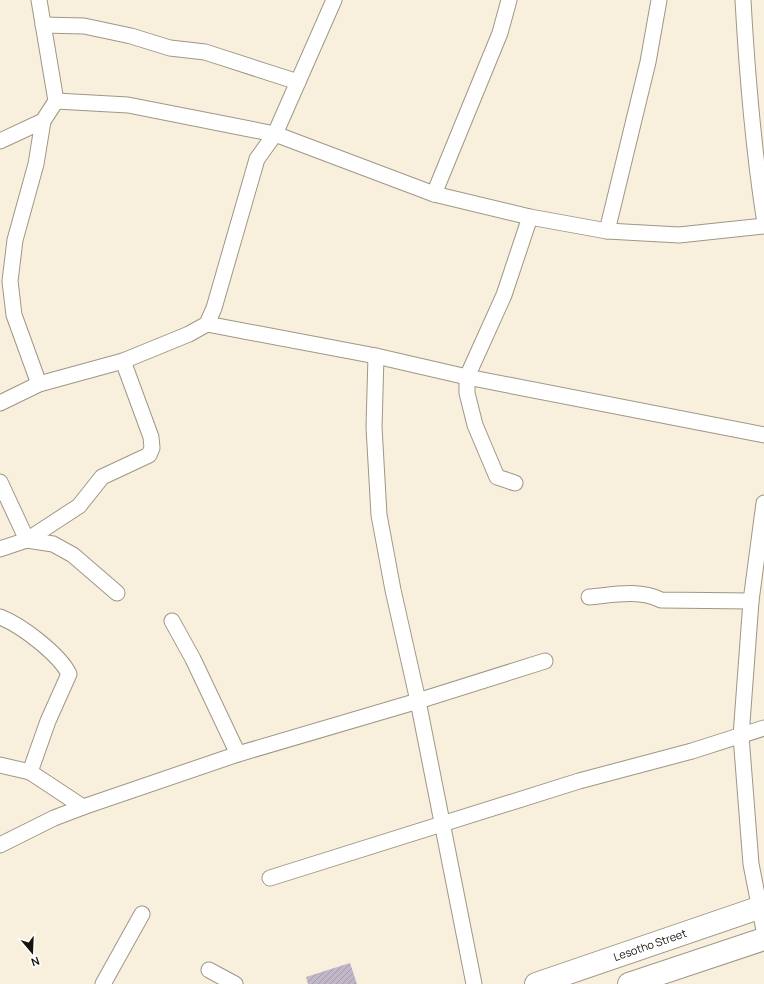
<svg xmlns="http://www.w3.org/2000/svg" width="764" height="984" viewBox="0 0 764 984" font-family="Manrope,sans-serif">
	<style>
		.building { fill: url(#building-hatch) }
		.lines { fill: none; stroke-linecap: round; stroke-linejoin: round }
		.minor-casing { stroke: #9f9786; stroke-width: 17 }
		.primary-casing { stroke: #9f9786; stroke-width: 24 }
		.minor { stroke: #fff; stroke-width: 15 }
		.primary { stroke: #fff; stroke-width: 22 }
		.labels { text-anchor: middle; stroke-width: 3; stroke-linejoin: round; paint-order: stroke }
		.street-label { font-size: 11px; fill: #16130d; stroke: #fff }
	</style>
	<defs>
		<pattern id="building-hatch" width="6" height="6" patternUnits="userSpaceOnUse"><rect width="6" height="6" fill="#c1b7c8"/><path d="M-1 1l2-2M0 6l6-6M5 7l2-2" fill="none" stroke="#a59cab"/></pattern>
	</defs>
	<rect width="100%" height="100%" fill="#f8efdd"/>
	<polygon class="building" points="350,963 357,984 308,984 306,977"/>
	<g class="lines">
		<g class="minor-casing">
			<g id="minor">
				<path d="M 743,0 C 747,73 753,145 764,217"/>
				<polyline points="43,25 84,26 131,36 170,48 205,52 298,82"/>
				<polyline points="56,101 128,105 275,134 434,194 530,217 607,231 679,235 764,226"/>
				<polyline points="0,141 43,121 56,101 39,0"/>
				<polyline points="434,194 500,33 509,0"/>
				<polyline points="607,231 648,62 659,0"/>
				<polyline points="207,324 376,356 467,377 764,435"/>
				<polyline points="376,356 374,427 379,515 393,590 418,701 474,984"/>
				<polyline points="39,384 14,315 10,281 15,240 36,164 43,121"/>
				<polyline points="0,403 39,384 123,361 189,334 207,324 214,308 257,159 275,134 334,0"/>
				<polyline points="0,482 27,540 79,506 102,477 149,455 152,448 151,437 123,361"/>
				<polyline points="515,483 497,477 494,470 475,425 467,393 467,377 504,295 530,217"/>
				<polyline points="764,503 751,601 741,736 751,864 764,930"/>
				<polyline points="0,549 27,540 53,544 73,555 117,593"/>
				<path d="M 589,597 C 613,595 638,589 661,600 L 751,601"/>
				<path d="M 0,617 C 21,625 59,654 69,674 L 48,721 L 30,772"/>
				<polyline points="172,621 193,659 238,754"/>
				<polyline points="0,765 30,772 83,807"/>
				<polyline points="0,845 54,818 83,807 238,754 418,701 545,661"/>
				<polyline points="270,878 579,781 692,751 764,728"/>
				<polyline points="209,970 235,984"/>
				<polyline points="103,984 142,914"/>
			</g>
		</g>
		<g class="primary-casing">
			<g id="primary">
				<polyline points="536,984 764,906"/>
				<polyline points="629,984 764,939"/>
			</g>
		</g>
		<use href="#minor" class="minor"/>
		<use href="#primary" class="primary"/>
	</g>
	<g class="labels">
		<g class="street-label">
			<text transform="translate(650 945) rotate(-19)" y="4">Lesotho Street</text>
		</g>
	</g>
	<g transform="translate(32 952) rotate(161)" stroke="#ffffff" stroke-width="3" paint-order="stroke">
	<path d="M0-3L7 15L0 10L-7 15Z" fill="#16130d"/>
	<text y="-6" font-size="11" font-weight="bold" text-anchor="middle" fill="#16130d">N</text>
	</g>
</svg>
